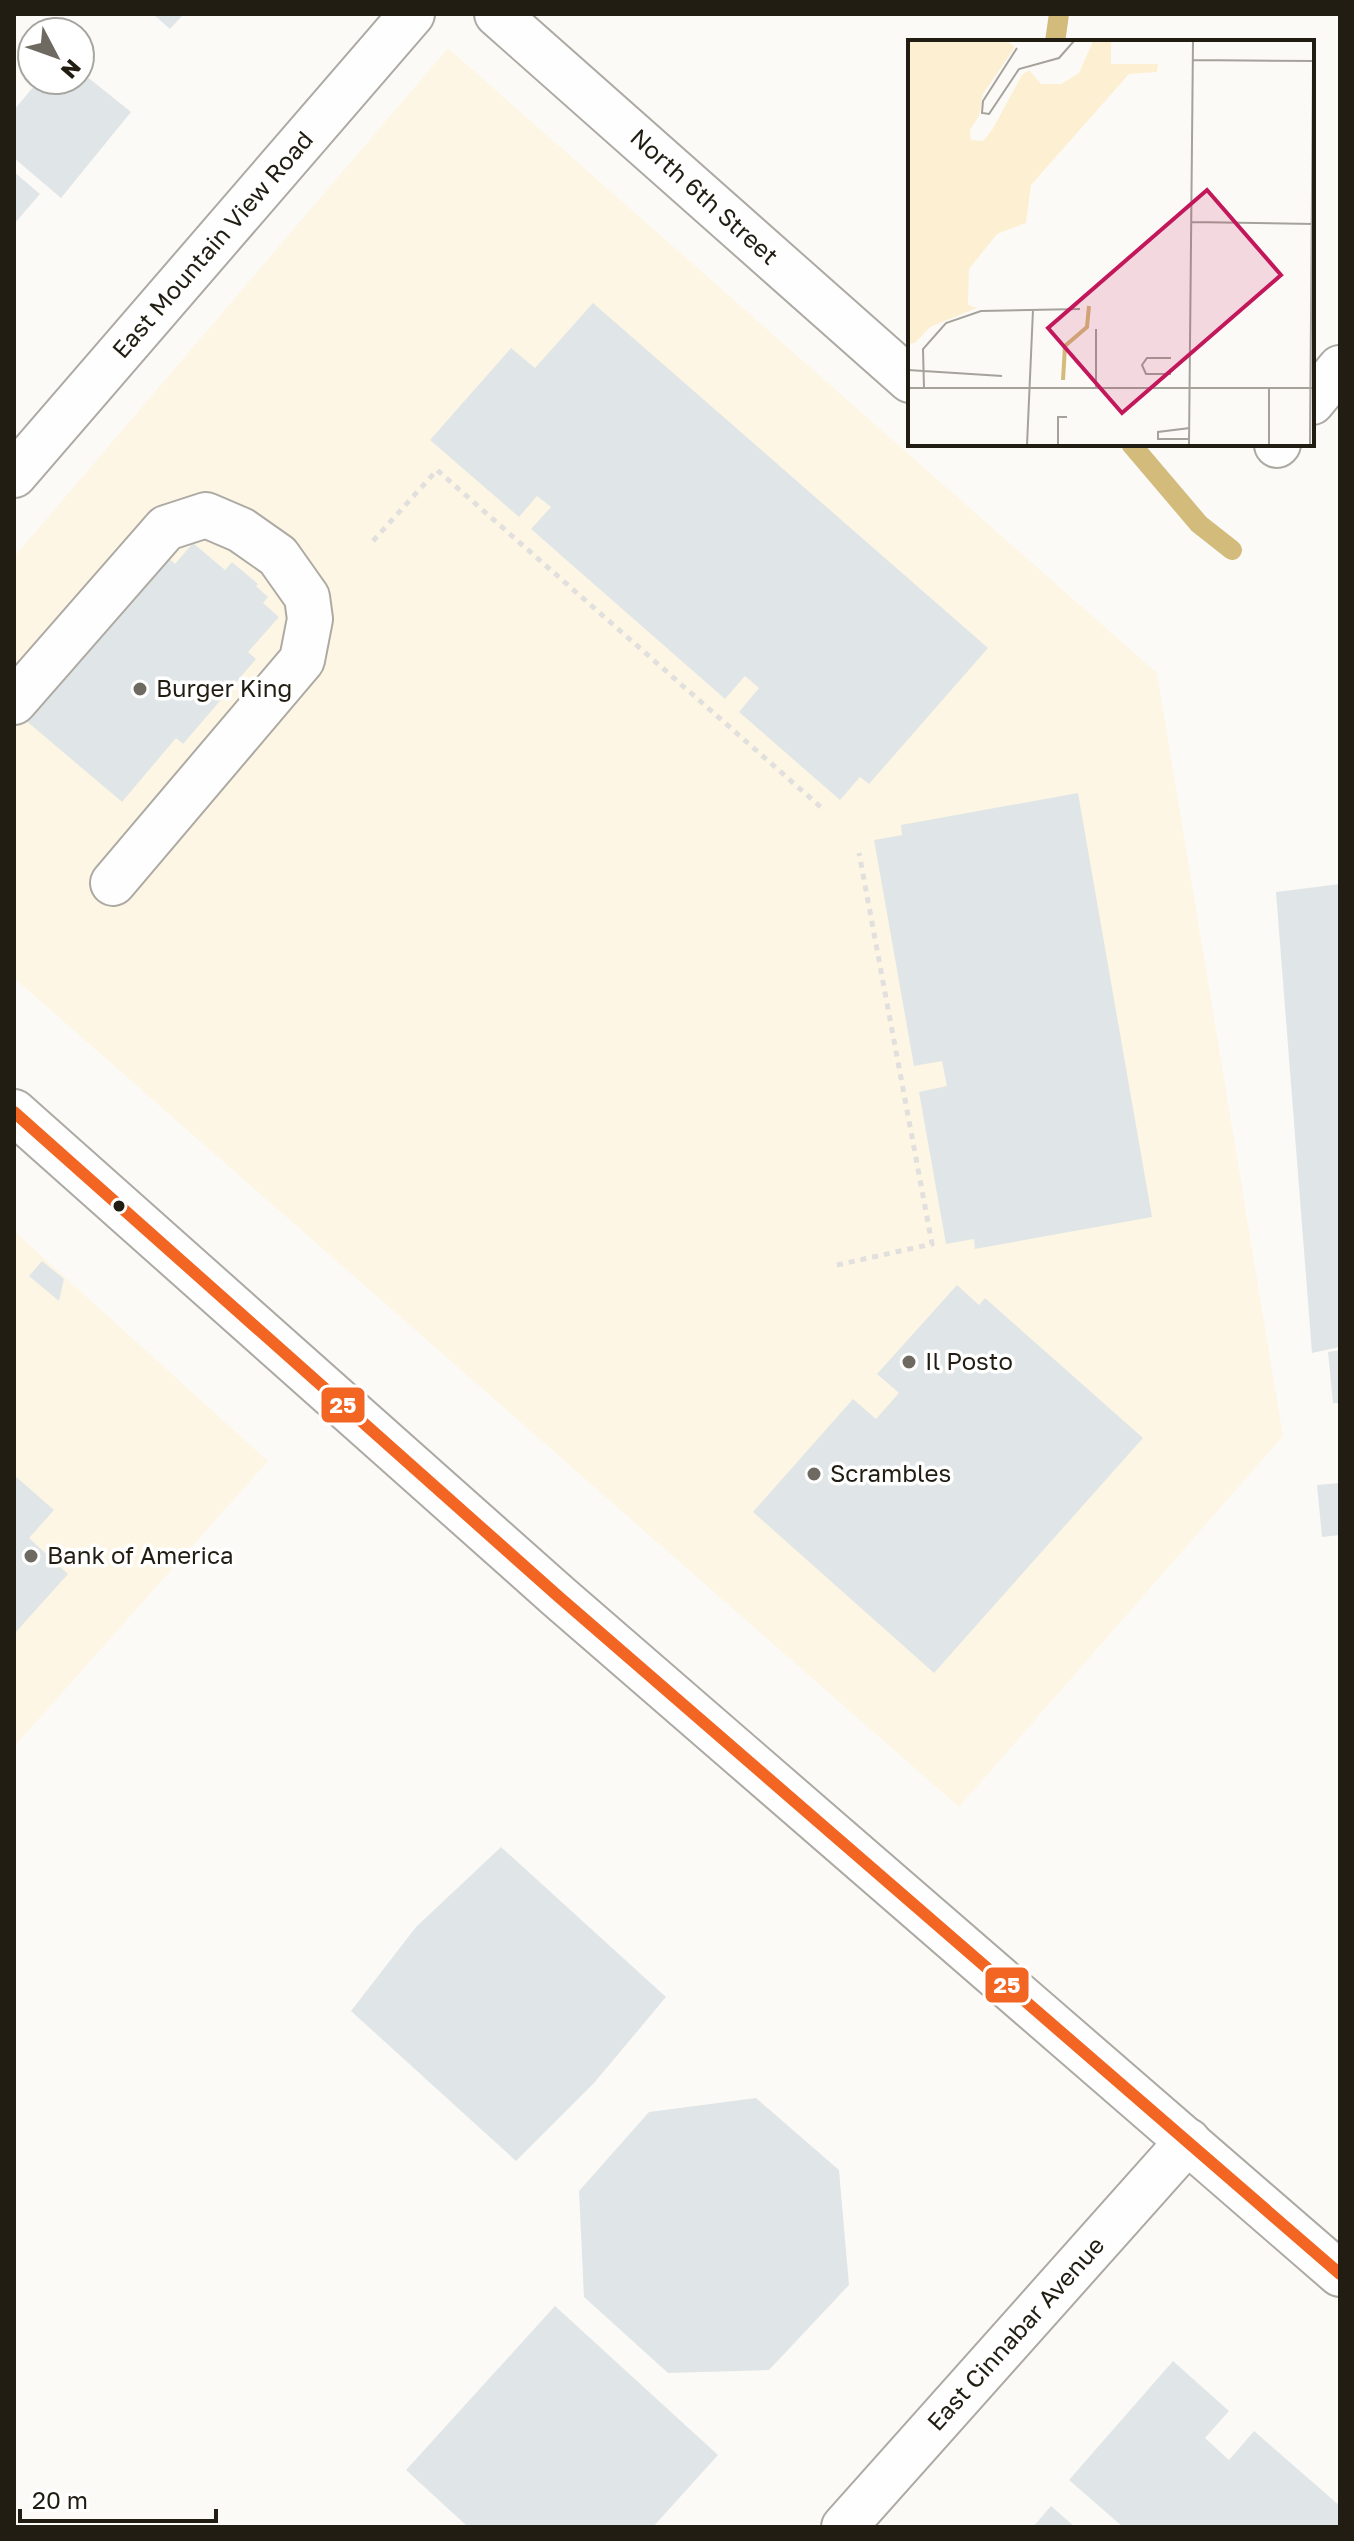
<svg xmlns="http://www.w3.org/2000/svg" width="1354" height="2541" viewBox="0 0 1354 2541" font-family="'Golos Text',sans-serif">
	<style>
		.built { fill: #fef6e4 }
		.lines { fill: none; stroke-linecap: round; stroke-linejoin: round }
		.stream { stroke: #d3bb7c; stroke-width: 20 }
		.building { fill: #e0e6e7 }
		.minor-casing { stroke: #adaaa3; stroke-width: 48 }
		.major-casing { stroke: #adaaa3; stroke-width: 48 }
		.path { stroke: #e1e0de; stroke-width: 5; stroke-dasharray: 6 6; stroke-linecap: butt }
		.minor { stroke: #fffefe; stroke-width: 44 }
		.major { stroke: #fffefe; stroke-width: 44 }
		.bus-1-casing { stroke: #fff; stroke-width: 18 }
		.bus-1 { stroke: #f26522; stroke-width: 12 }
		.poi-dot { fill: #6e6a62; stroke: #fff; stroke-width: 3 }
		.bus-dot { fill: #211d12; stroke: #fff; stroke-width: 3 }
		.labels { text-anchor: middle; stroke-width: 7; stroke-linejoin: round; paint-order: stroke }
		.street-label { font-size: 24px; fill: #211d12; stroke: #fff }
		.poi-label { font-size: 24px; fill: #211d12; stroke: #fff; text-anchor: start }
		.inset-river { fill: none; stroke: #d3bb7c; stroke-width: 4 }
		.inset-road { fill: none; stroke: #a4a29b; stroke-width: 2 }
		.view { fill: #c2185b; fill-opacity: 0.15; stroke: #c2185b; stroke-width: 4 }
		.inset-edge { fill: none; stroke: #211d12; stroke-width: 4 }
		.line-badge { stroke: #fff; stroke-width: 3 }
		.badge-label { font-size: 22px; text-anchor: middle; font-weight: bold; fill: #fff }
	</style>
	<rect width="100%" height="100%" fill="#fcfaf7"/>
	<g class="built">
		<polygon points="448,48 1157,673 1283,1436 959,1807 14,978 14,557"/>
		<polygon points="14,1231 268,1461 14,1747"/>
	</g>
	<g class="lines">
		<g class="stream">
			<polyline points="1055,42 1059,14"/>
			<polyline points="1131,444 1199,524 1232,550"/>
		</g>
	</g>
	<g class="building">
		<polygon points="153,14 184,14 170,29"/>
		<polygon points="80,71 131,112 61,198 14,158 14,110 39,80 80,80"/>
		<polygon points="14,172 40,194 14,224"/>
		<polygon points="593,303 988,648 869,784 860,777 840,800 739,712 759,688 745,676 725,699 531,529 551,507 537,496 519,517 430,440 511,348 535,368"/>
		<polygon points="193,543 225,570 232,562 258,584 256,586 268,597 263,603 279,617 248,652 256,659 183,744 176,738 122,802 24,719 164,554 175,564"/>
		<polygon points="1078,793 1152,1217 975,1249 974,1239 946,1244 919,1092 947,1086 942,1061 914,1066 874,840 902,835 901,825"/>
		<polygon points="1340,884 1340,1347 1312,1353 1276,892"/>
		<polygon points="42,1261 64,1279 59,1301 29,1276"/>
		<polygon points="957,1285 979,1305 985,1298 1143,1438 934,1673 753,1512 853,1399 876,1419 899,1393 877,1374"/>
		<polygon points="1340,1350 1340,1403 1333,1403 1328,1352"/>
		<polygon points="14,1475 54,1510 29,1538 68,1574 14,1634"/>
		<polygon points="1340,1483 1340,1535 1322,1537 1317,1485"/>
		<polygon points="501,1847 666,1997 594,2083 516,2161 351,2011 416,1927"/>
		<polygon points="756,2098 839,2170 849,2285 769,2370 668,2373 584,2297 579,2191 649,2112"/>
		<polygon points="555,2306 718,2455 653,2527 468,2527 406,2470"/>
		<polygon points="1173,2361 1229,2411 1205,2438 1229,2460 1254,2431 1340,2506 1340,2527 1123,2527 1069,2480"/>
		<polygon points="1051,2506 1075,2527 1033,2527"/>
	</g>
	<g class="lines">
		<g class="minor-casing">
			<g id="minor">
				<polyline points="497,14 910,380"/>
				<polyline points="1312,402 1340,368"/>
				<polyline points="1277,445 1278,444"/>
				<polyline points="14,475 412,14"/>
				<polyline points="14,702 166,528 206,515 241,530 278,556 307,597 310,619 302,660 113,883"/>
				<polyline points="844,2527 1188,2141"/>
			</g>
		</g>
		<g class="major-casing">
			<polyline id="major" points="14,1112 559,1597 1340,2274"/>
		</g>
		<g class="path">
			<polyline points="373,541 437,470 823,809"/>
			<polyline points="837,1265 932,1244 859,853"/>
		</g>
		<use href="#minor" class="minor"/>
		<use href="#major" class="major"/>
		<g class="bus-1-casing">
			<polyline id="bus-1" points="14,1112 559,1597 1340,2274"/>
		</g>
		<use href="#bus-1" class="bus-1"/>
	</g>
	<g class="poi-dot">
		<circle cx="140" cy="689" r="8"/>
		<circle cx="909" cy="1362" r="8"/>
		<circle cx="814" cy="1474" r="8"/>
		<circle cx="31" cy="1556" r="8"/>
	</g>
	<circle class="bus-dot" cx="119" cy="1206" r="7"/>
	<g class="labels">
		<g class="street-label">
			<text transform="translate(704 197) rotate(42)" y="8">North 6th Street</text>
			<text transform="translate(213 245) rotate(-49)" y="8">East Mountain View Road</text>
			<text transform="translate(1016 2334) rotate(-48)" y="8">East Cinnabar Avenue</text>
		</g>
		<g class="poi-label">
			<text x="156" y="697">Burger King</text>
			<text x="925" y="1370">Il Posto</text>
			<text x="830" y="1482">Scrambles</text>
			<text x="47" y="1564">Bank of America</text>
		</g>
	</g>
	<g transform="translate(908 40)">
		<rect width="406" height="406" fill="#fcfaf7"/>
		<path d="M 0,1 L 99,1 L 107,7 L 75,54 L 71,76 L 62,90 L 63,100 L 75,101 L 84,90 L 114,35 L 121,30 L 133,44 L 153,44 L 171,33 L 185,1 L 203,1 L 203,24 L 250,24 L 249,32 L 221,34 L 123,145 L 118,183 L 89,194 L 61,229 L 60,265 L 69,268 L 22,287 L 7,303 L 0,304 Z" fill="#fdf0d2"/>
		<path class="inset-river" d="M 155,340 L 157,306 L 179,287 L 181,266"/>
		<path class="inset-road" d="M 109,8 L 75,61 L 74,73 L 81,74 L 111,29 L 151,18 L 166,1M 284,20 L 406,21M 283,182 L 406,184M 0,330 L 94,336M 263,334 L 238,334 L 234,325 L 239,318 L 263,318M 188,347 L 188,289M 0,348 L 406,348M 16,348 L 15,309 L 38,283 L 73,271 L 172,269M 281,399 L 250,399 L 250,392 L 282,388M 119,405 L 125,270M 150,405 L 150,377 L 159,377M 281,405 L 285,1M 361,405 L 361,347M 402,405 L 405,21"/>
		<path class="view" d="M 299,150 L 373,235 L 214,373 L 140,288 Z"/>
		<rect width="406" height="406" class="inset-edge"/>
	</g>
	<g class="line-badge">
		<rect x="320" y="1386" width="46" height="38" rx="8" fill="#f26522"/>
		<rect x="984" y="1966" width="46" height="38" rx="8" fill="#f26522"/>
	</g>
	<g class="badge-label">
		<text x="343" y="1413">25</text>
		<text x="1007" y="1993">25</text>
	</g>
	<rect width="1354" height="2541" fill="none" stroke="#211d12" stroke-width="32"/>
	<g transform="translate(56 56) rotate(131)"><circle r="38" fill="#ffffff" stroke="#a6a5a0" stroke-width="2"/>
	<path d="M0-6L14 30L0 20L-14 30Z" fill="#6e6a62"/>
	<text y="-12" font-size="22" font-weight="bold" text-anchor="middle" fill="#211d12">N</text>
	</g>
	<path d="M20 2509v12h196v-12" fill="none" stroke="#211d12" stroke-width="4"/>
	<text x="32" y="2509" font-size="24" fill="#211d12" stroke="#ffffff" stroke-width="6" paint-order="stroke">20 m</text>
</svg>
